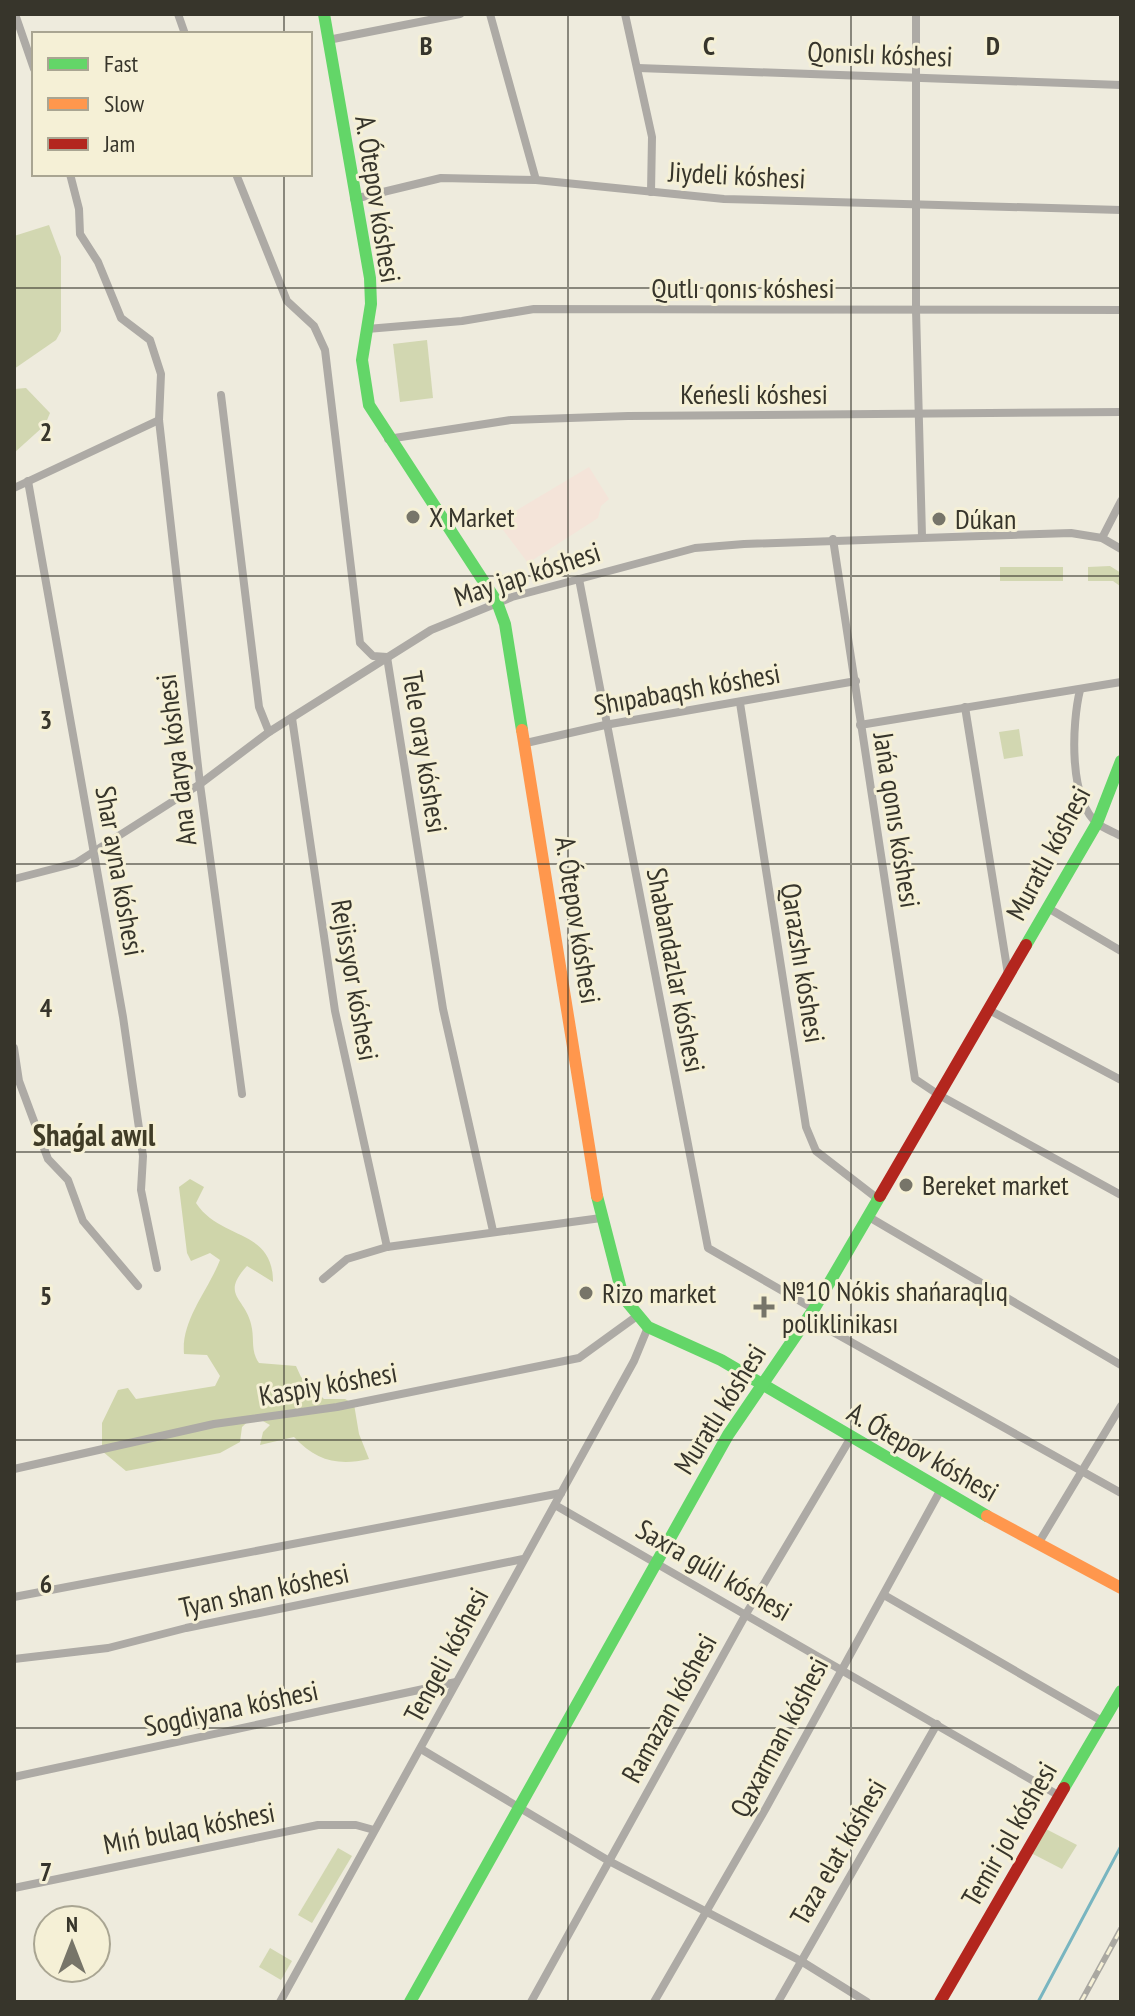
<svg xmlns="http://www.w3.org/2000/svg" width="1135" height="2016" viewBox="0 0 1135 2016" font-family="'PT Sans Narrow',sans-serif">
	<style>
		.industrial { fill: #f4e4d9 }
		.green { fill: #d2d7b1 }
		.forest { fill: #cfd5aa }
		.lines { fill: none; stroke-linecap: round; stroke-linejoin: round }
		.stream { stroke: #78b5c0; stroke-width: 3 }
		.street { stroke: #adaaa5; stroke-width: 8 }
		.fast { stroke: #63d668; stroke-width: 12 }
		.slow { stroke: #ff974d; stroke-width: 12 }
		.jam { stroke: #b3261e; stroke-width: 12 }
		.rail-casing { stroke: #aaa8a1; stroke-width: 6 }
		.rail { stroke: #f5f0d6; stroke-width: 3; stroke-dasharray: 9; stroke-linecap: butt }
		.grid { fill: none; stroke: #37352b; stroke-width: 2; stroke-opacity: 0.55 }
		.poi-dot { fill: #777569; stroke: #f5f0d6; stroke-width: 3 }
		.labels { text-anchor: middle; stroke-width: 6; stroke-linejoin: round; paint-order: stroke }
		.street-label { font-size: 28px; fill: #37352b; stroke: #f5f0d6 }
		.poi-label { font-size: 28px; fill: #37352b; stroke: #f5f0d6; text-anchor: start }
		.neighbourhood-label { font-size: 30px; font-weight: bold; fill: #403c27; stroke: #f5f0d6 }
		.grid-label { font-size: 26px; text-anchor: middle; font-weight: bold; fill: #37352b; stroke: #f5f0d6; stroke-width: 6; stroke-linejoin: round; paint-order: stroke }
	</style>
	<rect width="100%" height="100%" fill="#eeebdd"/>
	<polygon class="industrial" points="589,467 609,499 601,506 598,518 528,563 497,522"/>
	<g class="green">
		<polygon points="49,225 61,257 61,331 56,340 14,369 14,236"/>
		<polygon points="427,340 433,398 400,402 393,344"/>
		<polygon points="26,388 50,413 45,425 14,453 14,389"/>
		<polygon points="1110,566 1121,573 1121,631 1120,586 1113,581 1088,581 1088,567"/>
		<rect x="1000" y="567" width="63" height="14"/>
		<polygon points="1019,729 1023,756 1004,759 999,732"/>
		<polygon points="1046,1829 1077,1845 1062,1869 1031,1853"/>
		<polygon points="338,1848 352,1856 312,1923 298,1915"/>
		<polygon points="270,1948 292,1961 281,1980 259,1967"/>
	</g>
	<path class="forest" d="M 190,1179 L 204,1187 L 196,1203 C 221,1241 273,1228 273,1282 L 247,1266 C 220,1295 245,1298 251,1324 C 255,1339 250,1350 259,1363 L 296,1366 L 301,1377 L 324,1399 L 345,1399 L 354,1404 L 359,1434 L 369,1459 C 338,1466 316,1461 294,1437 L 260,1445 L 263,1432 L 270,1425 L 254,1416 L 242,1427 L 240,1442 L 220,1453 L 126,1471 L 102,1451 L 102,1423 L 118,1390 L 128,1388 L 136,1399 L 215,1386 L 220,1376 L 207,1355 L 184,1354 C 181,1320 208,1291 220,1260 L 210,1253 L 191,1261 L 187,1253 L 179,1187 Z"/>
	<g class="lines">
		<polyline class="stream" points="1038,2002 1121,1846"/>
		<g class="street">
			<polyline points="15,14 34,69"/>
			<polyline points="178,14 185,34"/>
			<polyline points="490,14 536,180"/>
			<polyline points="625,14 652,137 651,192"/>
			<polyline points="916,14 916,310 922,536"/>
			<polyline points="328,40 460,14"/>
			<polyline points="638,68 1121,85"/>
			<polyline points="70,174 79,209 80,234 98,262 121,318 150,340 161,374 159,420 200,784 242,1094"/>
			<polyline points="236,174 287,301 314,326 325,350 360,643 373,656 387,657 443,1009 493,1231"/>
			<polyline points="354,199 441,178 536,180 724,199 1121,210"/>
			<polyline points="367,329 462,321 534,309 1121,310"/>
			<polyline points="221,395 259,707 269,732"/>
			<polyline points="388,439 511,420 628,416 1121,412"/>
			<polyline points="28,481 123,1017 143,1156 141,1190 157,1268"/>
			<polyline points="14,488 159,420"/>
			<polyline points="1102,538 1121,501"/>
			<polyline points="833,539 915,1079 939,1095 1121,1195"/>
			<polyline points="579,579 708,1248 814,1309"/>
			<path d="M 1080,690 C 1072,723 1068,800 1098,824 C 1105,829 1114,832 1121,836"/>
			<polyline points="740,703 806,1127 816,1151 878,1199"/>
			<polyline points="965,707 1008,974"/>
			<polyline points="292,718 335,1011 387,1247"/>
			<polyline points="860,725 1121,682"/>
			<polyline points="526,743 605,725 856,681"/>
			<polyline points="14,879 76,863 200,784 269,732 431,630 512,597 695,548 744,544 1071,533 1102,538 1121,549"/>
			<polyline points="1048,908 1121,951"/>
			<polyline points="989,1010 1121,1080"/>
			<polyline points="14,1048 19,1081 48,1159 68,1180 83,1221 138,1286"/>
			<polyline points="869,1217 1121,1365"/>
			<polyline points="323,1279 347,1259 387,1247 601,1218"/>
			<polyline points="808,1318 1121,1493"/>
			<polyline points="14,1469 214,1424 337,1407 579,1358 637,1316"/>
			<polyline points="555,1505 1058,1795"/>
			<polyline points="1038,1544 1121,1406"/>
			<polyline points="884,1595 1102,1721"/>
			<polyline points="14,1597 561,1493"/>
			<polyline points="14,1659 108,1648 186,1628 523,1559"/>
			<polyline points="421,1749 609,1861 801,1961 867,2002"/>
			<polyline points="14,1777 456,1682"/>
			<polyline points="14,1888 318,1825 356,1825 374,1830"/>
			<polyline points="280,2002 634,1361 648,1327"/>
			<polyline points="531,2002 746,1614 850,1439"/>
			<polyline points="654,2002 766,1808 940,1491"/>
			<polyline points="778,2002 937,1724"/>
		</g>
		<g class="fast">
			<polyline points="324,14 370,278 371,304 362,360 369,405 497,602 505,624 522,730"/>
			<polyline points="1026,945 1097,823 1121,761"/>
			<polyline points="597,1196 623,1297 648,1327 721,1360 987,1516"/>
			<polyline points="1064,1788 1121,1691"/>
			<polyline points="410,2002 728,1435 814,1309 880,1196"/>
		</g>
		<g class="slow">
			<polyline points="522,730 597,1196"/>
			<polyline points="987,1516 1121,1588"/>
		</g>
		<g class="jam">
			<polyline points="880,1196 1026,945"/>
			<polyline points="940,2002 1064,1788"/>
		</g>
		<g class="rail-casing">
			<polyline id="rail" points="1081,2002 1121,1929"/>
		</g>
		<use href="#rail" class="rail"/>
	</g>
	<path class="grid" d="M 284,14 L 284,34M 568,14 L 568,2002M 851,14 L 851,2002M 284,174 L 284,2002M 14,288 L 1121,288M 14,576 L 1121,576M 14,864 L 1121,864M 14,1152 L 1121,1152M 14,1440 L 1121,1440M 14,1728 L 1121,1728"/>
	<g class="poi-dot">
		<circle cx="413" cy="517" r="8"/>
		<circle cx="939" cy="519" r="8"/>
		<circle cx="906" cy="1185" r="8"/>
		<circle cx="586" cy="1293" r="8"/>
		<path d="M760 1295h8v8h8v8h-8v8h-8v-8h-8v-8h8z"/>
	</g>
	<g class="labels">
		<g class="street-label">
			<text transform="translate(880 54) rotate(2)" y="10">Qonıslı kóshesi</text>
			<text transform="translate(737 175) rotate(3)" y="10">Jiydeli kóshesi</text>
			<text transform="translate(378 199) rotate(81)" y="10">A. Ótepov kóshesi</text>
			<text x="743" y="298">Qutlı qonıs kóshesi</text>
			<text x="754" y="404">Keńesli kóshesi</text>
			<text transform="translate(527 574) rotate(-18)" y="10">May jap kóshesi</text>
			<text transform="translate(687 689) rotate(-10)" y="10">Shıpabaqsh kóshesi</text>
			<text transform="translate(425 752) rotate(81)" y="10">Tele oray kóshesi</text>
			<text transform="translate(176 760) rotate(-97)" y="10">Ana darya kóshesi</text>
			<text transform="translate(897 820) rotate(81)" y="10">Jańa qonıs kóshesi</text>
			<text transform="translate(1048 853) rotate(-62)" y="10">Muratlı kóshesi</text>
			<text transform="translate(120 871) rotate(80)" y="10">Shar ayna kóshesi</text>
			<text transform="translate(578 920) rotate(81)" y="10">A. Ótepov kóshesi</text>
			<text transform="translate(803 963) rotate(81)" y="10">Qarazshı kóshesi</text>
			<text transform="translate(676 970) rotate(79)" y="10">Shabandazlar kóshesi</text>
			<text transform="translate(355 980) rotate(80)" y="10">Rejissyor kóshesi</text>
			<text transform="translate(328 1384) rotate(-10)" y="10">Kaspiy kóshesi</text>
			<text transform="translate(720 1409) rotate(-58)" y="10">Muratlı kóshesi</text>
			<text transform="translate(923 1452) rotate(30)" y="10">A. Ótepov kóshesi</text>
			<text transform="translate(714 1570) rotate(30)" y="10">Saxra gúli kóshesi</text>
			<text transform="translate(264 1590) rotate(-12)" y="10">Tyan shan kóshesi</text>
			<text transform="translate(446 1655) rotate(-62)" y="10">Tengeli kóshesi</text>
			<text transform="translate(231 1708) rotate(-12)" y="10">Sogdiyana kóshesi</text>
			<text transform="translate(669 1708) rotate(-61)" y="10">Ramazan kóshesi</text>
			<text transform="translate(779 1737) rotate(-62)" y="10">Qaxarman kóshesi</text>
			<text transform="translate(189 1828) rotate(-11)" y="10">Mıń bulaq kóshesi</text>
			<text transform="translate(1009 1834) rotate(-60)" y="10">Temir jol kóshesi</text>
			<text transform="translate(838 1852) rotate(-60)" y="10">Taza elat kóshesi</text>
		</g>
		<g class="poi-label">
			<text x="429" y="527">X Market</text>
			<text x="955" y="529">Dúkan</text>
			<text x="922" y="1195">Bereket market</text>
			<text x="782" y="1301">№10 Nókis shańaraqlıq<tspan x="782" dy="32">poliklinikası</tspan></text>
			<text x="602" y="1303">Rizo market</text>
		</g>
		<g class="neighbourhood-label">
			<text x="94" y="1146">Shaǵal awıl</text>
		</g>
	</g>
	<g class="grid-label">
		<text x="426" y="55">B</text>
		<text x="709" y="55">C</text>
		<text x="993" y="55">D</text>
		<text x="46" y="441">2</text>
		<text x="46" y="729">3</text>
		<text x="46" y="1017">4</text>
		<text x="46" y="1305">5</text>
		<text x="46" y="1593">6</text>
		<text x="46" y="1881">7</text>
	</g>
	<rect width="1135" height="2016" fill="none" stroke="#37352b" stroke-width="32"/>
	<rect x="32" y="32" width="280" height="144" fill="#f5f0d6" stroke="#a9a592" stroke-width="2"/>
	<rect x="48" y="58" width="40" height="12" fill="#63d668" stroke="#a9a592" stroke-width="2"/>
	<text x="104" y="72" font-size="24" fill="#37352b">Fast</text>
	<rect x="48" y="98" width="40" height="12" fill="#ff974d" stroke="#a9a592" stroke-width="2"/>
	<text x="104" y="112" font-size="24" fill="#37352b">Slow</text>
	<rect x="48" y="138" width="40" height="12" fill="#b3261e" stroke="#a9a592" stroke-width="2"/>
	<text x="104" y="152" font-size="24" fill="#37352b">Jam</text>
	<g transform="translate(72 1944)"><circle r="38" fill="#f5f0d6" stroke="#a9a592" stroke-width="2"/>
	<path d="M0-6L14 30L0 20L-14 30Z" fill="#777569"/>
	<text y="-12" font-size="22" font-weight="bold" text-anchor="middle" fill="#37352b">N</text>
	</g>
</svg>
